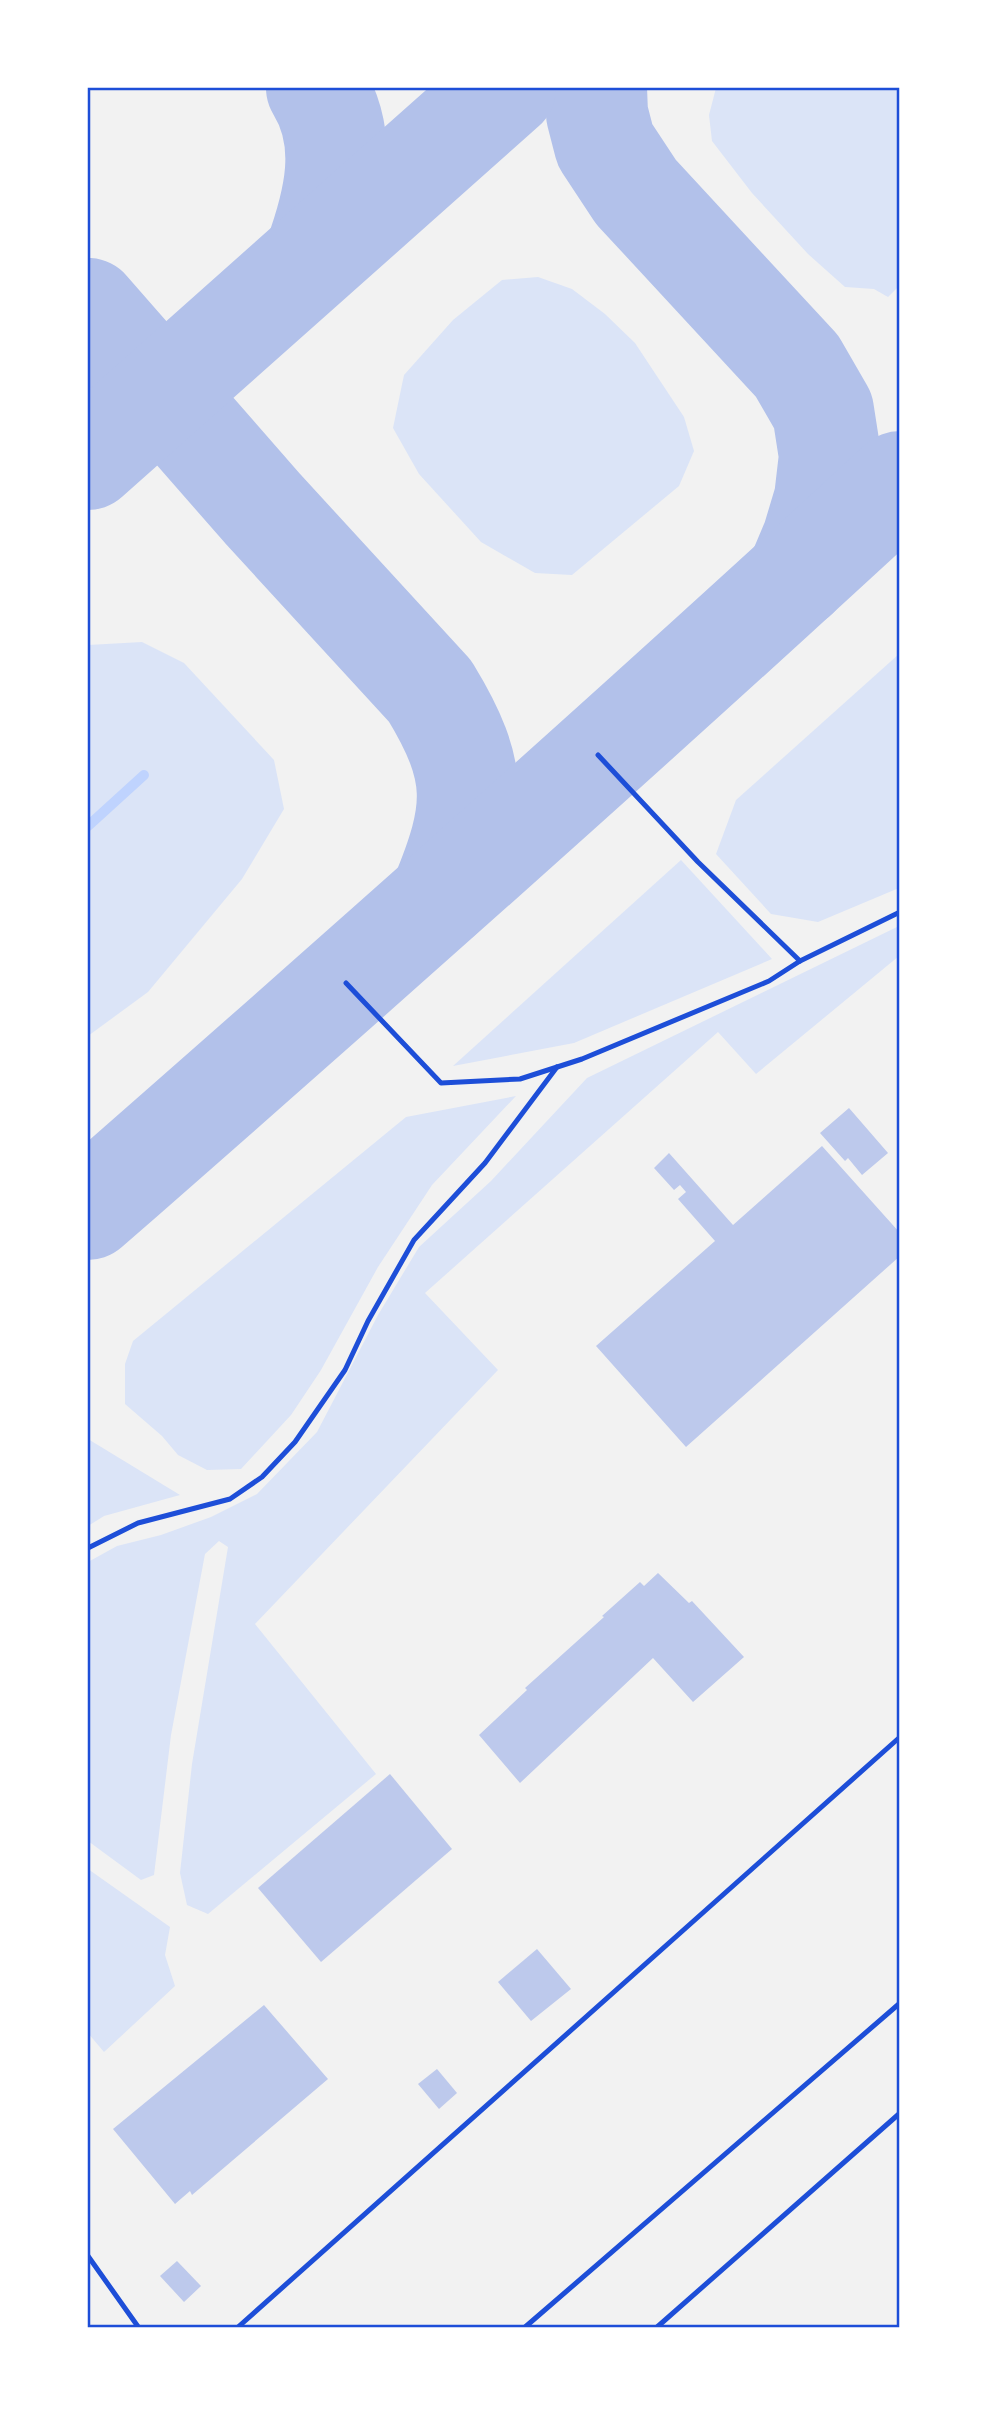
<svg xmlns="http://www.w3.org/2000/svg" width="987" height="2415" viewBox="0 0 987 2415" font-family="Quicksand,sans-serif">
	<style>
		.green { fill: #dbe4f7 }
		.lines { fill: none; stroke-linecap: round; stroke-linejoin: round }
		.stream { stroke: #bfd3fe; stroke-width: 10 }
		.taxiway { stroke: #b2c1ea; stroke-width: 102 }
		.building { fill: #bdc9ec }
		.service { stroke: #1d4ed8; stroke-width: 5 }
		.neatline { fill: none; stroke: #1d4ed8; stroke-width: 2.5 }
	</style>
	<rect width="100%" height="100%" fill="#f2f2f2"/>
	<g class="green">
		<polygon points="716,88 899,88 899,286 888,297 874,289 845,287 808,254 752,193 712,141 709,115"/>
		<polygon points="538,277 572,289 605,314 635,343 684,417 694,451 679,486 572,575 535,573 481,542 419,474 393,428 404,375 453,320 502,280"/>
		<polygon points="142,642 184,663 274,760 284,809 242,879 148,992 88,1036 88,645"/>
		<polygon points="899,654 899,888 818,922 771,914 716,854 736,800"/>
		<polygon points="681,860 772,959 574,1043 453,1066"/>
		<polygon points="899,926 899,956 756,1074 718,1032 425,1293 498,1370 255,1624 376,1774 208,1914 187,1905 180,1873 192,1764 228,1547 219,1541 205,1554 171,1735 154,1875 141,1880 88,1841 88,1562 117,1546 161,1535 211,1517 257,1494 317,1432 378,1315 419,1247 491,1181 587,1078"/>
		<polygon points="516,1096 432,1185 378,1267 321,1370 291,1415 241,1469 207,1470 178,1455 162,1436 125,1404 125,1364 133,1341 406,1117"/>
		<polygon points="88,1439 180,1495 104,1516 88,1526"/>
		<polygon points="88,1869 170,1927 165,1955 175,1986 104,2052 88,2033"/>
	</g>
	<g class="lines">
		<polyline class="stream" points="88,826 144,775"/>
		<g class="taxiway">
			<polyline points="596,88 597,114 605,145 636,192 797,366 823,411 830,456 825,499 813,539 797,577"/>
			<path d="M 315,256 C 335,201 350,141 317,88"/>
			<path d="M 88,309 L 263,509 L 430,691 C 480,773 477,810 441,897"/>
			<polyline points="88,459 505,88"/>
			<path d="M 88,1209 C 361,970 633,729 900,482"/>
		</g>
	</g>
	<g class="building">
		<polygon points="849,1108 888,1153 862,1175 848,1158 845,1161 820,1133"/>
		<polygon points="822,1146 900,1233 900,1256 686,1447 596,1346 715,1241 678,1199 686,1192 680,1185 674,1190 654,1168 669,1153 733,1225"/>
		<polygon points="658,1573 689,1603 692,1601 744,1657 693,1702 653,1658 520,1783 479,1735 527,1690 525,1688 604,1617 602,1616 640,1582 644,1586"/>
		<polygon points="390,1774 452,1849 321,1962 258,1888"/>
		<polygon points="537,1949 571,1989 531,2021 498,1982"/>
		<polygon points="264,2005 328,2079 192,2195 190,2191 175,2204 113,2129"/>
		<polygon points="437,2069 457,2093 439,2109 418,2084"/>
		<polygon points="177,2261 201,2286 184,2302 160,2276"/>
	</g>
	<g class="lines">
		<g class="service">
			<polyline points="598,755 698,862 800,961"/>
			<polyline points="346,983 441,1083 520,1079 582,1059 769,981 800,961 900,912"/>
			<polyline points="88,1548 138,1523 230,1499 262,1477 295,1442 345,1370 368,1321 414,1240 485,1163 557,1067"/>
			<polyline points="88,2256 139,2328"/>
			<polyline points="237,2328 900,1737"/>
			<polyline points="524,2328 900,2003"/>
			<polyline points="656,2328 900,2113"/>
		</g>
	</g>
	<rect width="987" height="2415" fill="none" stroke="#ffffff" stroke-width="178"/>
	<rect x="89" y="89" width="809" height="2237" class="neatline"/>
</svg>
